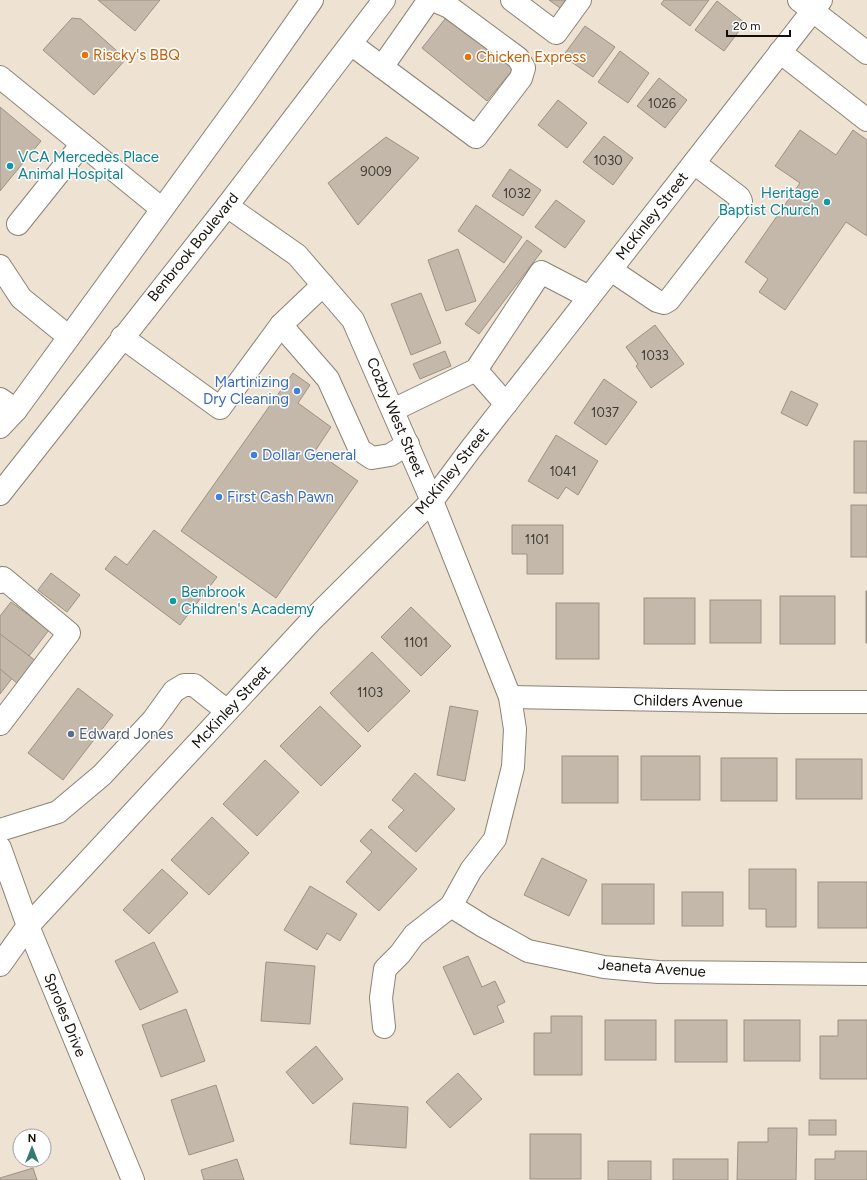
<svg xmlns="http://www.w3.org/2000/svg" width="867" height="1180" viewBox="0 0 867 1180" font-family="Figtree,sans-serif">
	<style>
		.building { fill: #c3b8a9; stroke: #9c9284 }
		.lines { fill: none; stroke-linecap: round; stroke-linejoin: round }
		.minor-casing { stroke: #8c8274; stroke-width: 24 }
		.highway-casing { stroke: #8c8274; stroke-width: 24 }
		.minor { stroke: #fff; stroke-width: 22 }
		.highway { stroke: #fff; stroke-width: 22 }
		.food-dot { fill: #e8710a; stroke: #fff; stroke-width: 1.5 }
		.culture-dot { fill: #0f9aa8; stroke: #fff; stroke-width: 1.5 }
		.shop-dot { fill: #3f7fe0; stroke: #fff; stroke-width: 1.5 }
		.service-dot { fill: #5c6f8a; stroke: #fff; stroke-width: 1.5 }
		.labels { text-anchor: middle; stroke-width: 3; stroke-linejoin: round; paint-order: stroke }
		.number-label { font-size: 13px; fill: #3e3932 }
		.food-label { font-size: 15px; fill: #c56008; stroke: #fff; text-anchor: start }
		.culture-label { font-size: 15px; fill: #0d838f; stroke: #fff; text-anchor: start }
		.street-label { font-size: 15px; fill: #120f0a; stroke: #fff }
		.shop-label { font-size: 15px; fill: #366cbe; stroke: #fff; text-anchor: start }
		.service-label { font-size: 15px; fill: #4e5e75; stroke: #fff; text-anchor: start }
	</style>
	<rect width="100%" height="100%" fill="#eee3d3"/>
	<g class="building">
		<polygon points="98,0 160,0 135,31"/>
		<polygon points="549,0 570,0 563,10"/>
		<polygon points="664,0 709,0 690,26 661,4"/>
		<polygon points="717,1 745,23 724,51 695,30"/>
		<polygon points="449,14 515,67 487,101 422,48"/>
		<polygon points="72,18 81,19 126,59 94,95 43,50"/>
		<polygon points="585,26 615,47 593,77 563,56"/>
		<polygon points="620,51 649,73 628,103 598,82"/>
		<polygon points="659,78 687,100 665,128 637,106"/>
		<polygon points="558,100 587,123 567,148 538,125"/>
		<polygon points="0,107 41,141 0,191"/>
		<polygon points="800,130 836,155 853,130 867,140 867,236 846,222 785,310 759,292 768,279 745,262 800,183 775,166"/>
		<polygon points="604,136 633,158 613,185 583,162"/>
		<polygon points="386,137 419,158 358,225 328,183"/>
		<polygon points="510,169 541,190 523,216 492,196"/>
		<polygon points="556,200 585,221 565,248 535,227"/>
		<polygon points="476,205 522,237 504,263 458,231"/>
		<polygon points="527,240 542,251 479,334 465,324"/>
		<polygon points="458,249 476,301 446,311 428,260"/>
		<polygon points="421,293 441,343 411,355 391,304"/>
		<polygon points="655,325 684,364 651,388 636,366 638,364 626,347"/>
		<polygon points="445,351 451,366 420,379 413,364"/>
		<polygon points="293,373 310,385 298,403 331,427 315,451 358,481 276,598 181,531"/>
		<polygon points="604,379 637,402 606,445 574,423"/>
		<polygon points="791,391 818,404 807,426 781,413"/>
		<polygon points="556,435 598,461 578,495 566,487 558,499 528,481"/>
		<rect x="854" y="441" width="13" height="52"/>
		<rect x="851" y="505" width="16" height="52"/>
		<polygon points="512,525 563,525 563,574 527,574 527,554 512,554"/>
		<polygon points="154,530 217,577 180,625 105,569 115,556 127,565"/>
		<polygon points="51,573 80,595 67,612 38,590"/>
		<rect x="866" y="591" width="1" height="52"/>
		<rect x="780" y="596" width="55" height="48"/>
		<rect x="644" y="598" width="51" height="46"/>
		<rect x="710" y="600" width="51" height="43"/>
		<polygon points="11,602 49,630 0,694 0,616"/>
		<rect x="556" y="603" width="43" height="56"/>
		<polygon points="411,607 451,646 421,676 381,637"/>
		<polygon points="0,634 36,661 18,684 0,669"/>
		<polygon points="372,652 410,691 368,732 330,693"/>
		<polygon points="78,688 113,715 63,780 28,753"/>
		<polygon points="320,706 361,746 321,786 280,746"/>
		<polygon points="450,706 478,711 465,781 437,775"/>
		<rect x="562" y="756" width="56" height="47"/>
		<rect x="641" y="756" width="59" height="44"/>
		<rect x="721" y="758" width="56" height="43"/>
		<rect x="796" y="759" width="66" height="40"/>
		<polygon points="265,760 299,792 257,836 223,804"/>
		<polygon points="415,773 455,809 416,852 388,827 404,810 392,800"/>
		<polygon points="212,817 249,853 209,895 171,860"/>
		<polygon points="371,829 417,869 379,911 346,882 372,852 360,841"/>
		<polygon points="542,858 587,880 569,916 524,895"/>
		<polygon points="162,869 188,893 149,934 123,910"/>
		<polygon points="749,869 796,869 796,927 766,927 766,909 749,909"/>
		<rect x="818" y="882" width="49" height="46"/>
		<rect x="602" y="884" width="52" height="40"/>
		<polygon points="310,886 357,914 340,941 327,933 317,950 284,930"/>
		<rect x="682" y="892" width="41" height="34"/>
		<polygon points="154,942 178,992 140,1010 115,961"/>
		<polygon points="468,956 482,987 495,981 505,1002 497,1006 504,1022 474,1035 443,967"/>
		<polygon points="266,962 315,966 310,1024 261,1021"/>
		<polygon points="186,1009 205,1061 161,1077 142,1025"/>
		<polygon points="551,1016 582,1016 582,1075 534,1075 534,1033 551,1033"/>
		<rect x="605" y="1020" width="51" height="40"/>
		<rect x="675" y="1020" width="52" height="42"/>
		<rect x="744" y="1020" width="56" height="41"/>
		<polygon points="838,1020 867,1020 867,1079 820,1079 820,1036 838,1036"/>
		<polygon points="316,1046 343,1079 313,1104 286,1072"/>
		<polygon points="458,1073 482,1099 450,1128 426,1102"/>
		<polygon points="216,1085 234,1141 189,1155 171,1100"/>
		<polygon points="353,1103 408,1107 406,1148 350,1144"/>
		<rect x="809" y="1120" width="27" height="15"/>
		<polygon points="768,1128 797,1128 796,1180 737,1180 738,1142 768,1142"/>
		<rect x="530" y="1134" width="51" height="45"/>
		<polygon points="835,1151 867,1151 867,1180 815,1180 815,1159 835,1159"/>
		<polygon points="237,1159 244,1180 204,1180 201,1170"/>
		<rect x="673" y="1159" width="55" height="21"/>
		<rect x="608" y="1161" width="43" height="19"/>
		<polygon points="33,1168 37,1180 0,1180 0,1178"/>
	</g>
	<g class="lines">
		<g class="minor-casing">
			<g id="minor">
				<polyline points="512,0 556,33 580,0"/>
				<polyline points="799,0 867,53"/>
				<polyline points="351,44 476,137 521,78 524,68 518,58 449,7 433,0"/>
				<polyline points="780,52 867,120"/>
				<polyline points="382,67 429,0"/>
				<polyline points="0,77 162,209"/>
				<polyline points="227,206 297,255 353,320 432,501 510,697 515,729 513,767 495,839 471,870 451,906 414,935 400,954 385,969 381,998 384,1027"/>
				<polyline points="18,224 82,144"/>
				<polyline points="0,266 21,298 69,337"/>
				<polyline points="611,270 657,301 664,303 669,300 741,207 741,201 739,197 694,163"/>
				<polyline points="281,325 328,379 360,450 372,458 390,455 408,444"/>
				<polyline points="122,337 220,408 281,325 323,285"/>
				<polyline points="476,370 506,404"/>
				<polyline points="0,399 16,410"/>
				<polyline points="393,410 476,370 541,272 589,297"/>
				<polyline points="0,582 3,578 69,633 0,724"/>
				<polyline points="510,697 780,702 867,702"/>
				<polyline points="0,830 58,812 102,775 153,720 174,691 184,685 194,685 227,711"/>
				<polyline points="0,848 28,926 133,1180"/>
				<polyline points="451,906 483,926 528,951 604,967 658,972 867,974"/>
				<polyline points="0,965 28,926 310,622 432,501 470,450 821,0"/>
			</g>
		</g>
		<g class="highway-casing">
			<g id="highway">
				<polyline points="0,427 16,410 246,94 312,0"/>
				<polyline points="0,494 227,206 384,0"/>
			</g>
		</g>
		<use href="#minor" class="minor"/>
		<use href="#highway" class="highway"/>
	</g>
	<g class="food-dot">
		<circle cx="85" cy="55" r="4"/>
		<circle cx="468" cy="57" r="4"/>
	</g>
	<g class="culture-dot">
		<circle cx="10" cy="166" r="4"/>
		<circle cx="827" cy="202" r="4"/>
		<circle cx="173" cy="601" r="4"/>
	</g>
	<g class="shop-dot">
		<circle cx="297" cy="391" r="4"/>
		<circle cx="254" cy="455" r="4"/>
		<circle cx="219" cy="497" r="4"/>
	</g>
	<circle class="service-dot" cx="71" cy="734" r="4"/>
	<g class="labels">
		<g class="number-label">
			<text x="662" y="108">1026</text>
			<text x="608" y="165">1030</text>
			<text x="376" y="176">9009</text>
			<text x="517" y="198">1032</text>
			<text x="655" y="360">1033</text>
			<text x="605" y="417">1037</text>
			<text x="563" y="476">1041</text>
			<text x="537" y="544">1101</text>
			<text x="416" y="647">1101</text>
			<text x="370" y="697">1103</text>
		</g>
		<g class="food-label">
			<text x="93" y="60">Riscky's BBQ</text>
			<text x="476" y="62">Chicken Express</text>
		</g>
		<g class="culture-label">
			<text x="18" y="162">VCA Mercedes Place<tspan x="18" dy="17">Animal Hospital</tspan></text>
			<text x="819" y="198" text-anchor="end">Heritage<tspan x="819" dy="17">Baptist Church</tspan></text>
			<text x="181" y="597">Benbrook<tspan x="181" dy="17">Children's Academy</tspan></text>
		</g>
		<g class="street-label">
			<text transform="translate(652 216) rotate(-52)" y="5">McKinley Street</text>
			<text transform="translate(193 247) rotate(-51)" y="5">Benbrook Boulevard</text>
			<text transform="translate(396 417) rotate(67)" y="5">Cozby West Street</text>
			<text transform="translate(452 471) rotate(-51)" y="5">McKinley Street</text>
			<text transform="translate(688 701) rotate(1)" y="5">Childers Avenue</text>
			<text transform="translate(231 707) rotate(-47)" y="5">McKinley Street</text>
			<text transform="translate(652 968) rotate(4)" y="5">Jeaneta Avenue</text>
			<text transform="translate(65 1015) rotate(68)" y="5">Sproles Drive</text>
		</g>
		<g class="shop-label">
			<text x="289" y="387" text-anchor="end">Martinizing<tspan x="289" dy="17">Dry Cleaning</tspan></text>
			<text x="262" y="460">Dollar General</text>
			<text x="227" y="502">First Cash Pawn</text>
		</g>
		<g class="service-label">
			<text x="79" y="739">Edward Jones</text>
		</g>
	</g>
	<g transform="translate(32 1148)"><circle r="19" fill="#ffffff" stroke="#a09f9d"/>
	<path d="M0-3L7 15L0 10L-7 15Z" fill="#367b71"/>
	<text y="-6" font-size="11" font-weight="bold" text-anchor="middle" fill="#120f0a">N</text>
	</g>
	<path d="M727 30v6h63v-6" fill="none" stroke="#120f0a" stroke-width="2"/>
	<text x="733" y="30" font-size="12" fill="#120f0a" stroke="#ffffff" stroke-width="3" paint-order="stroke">20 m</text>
</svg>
